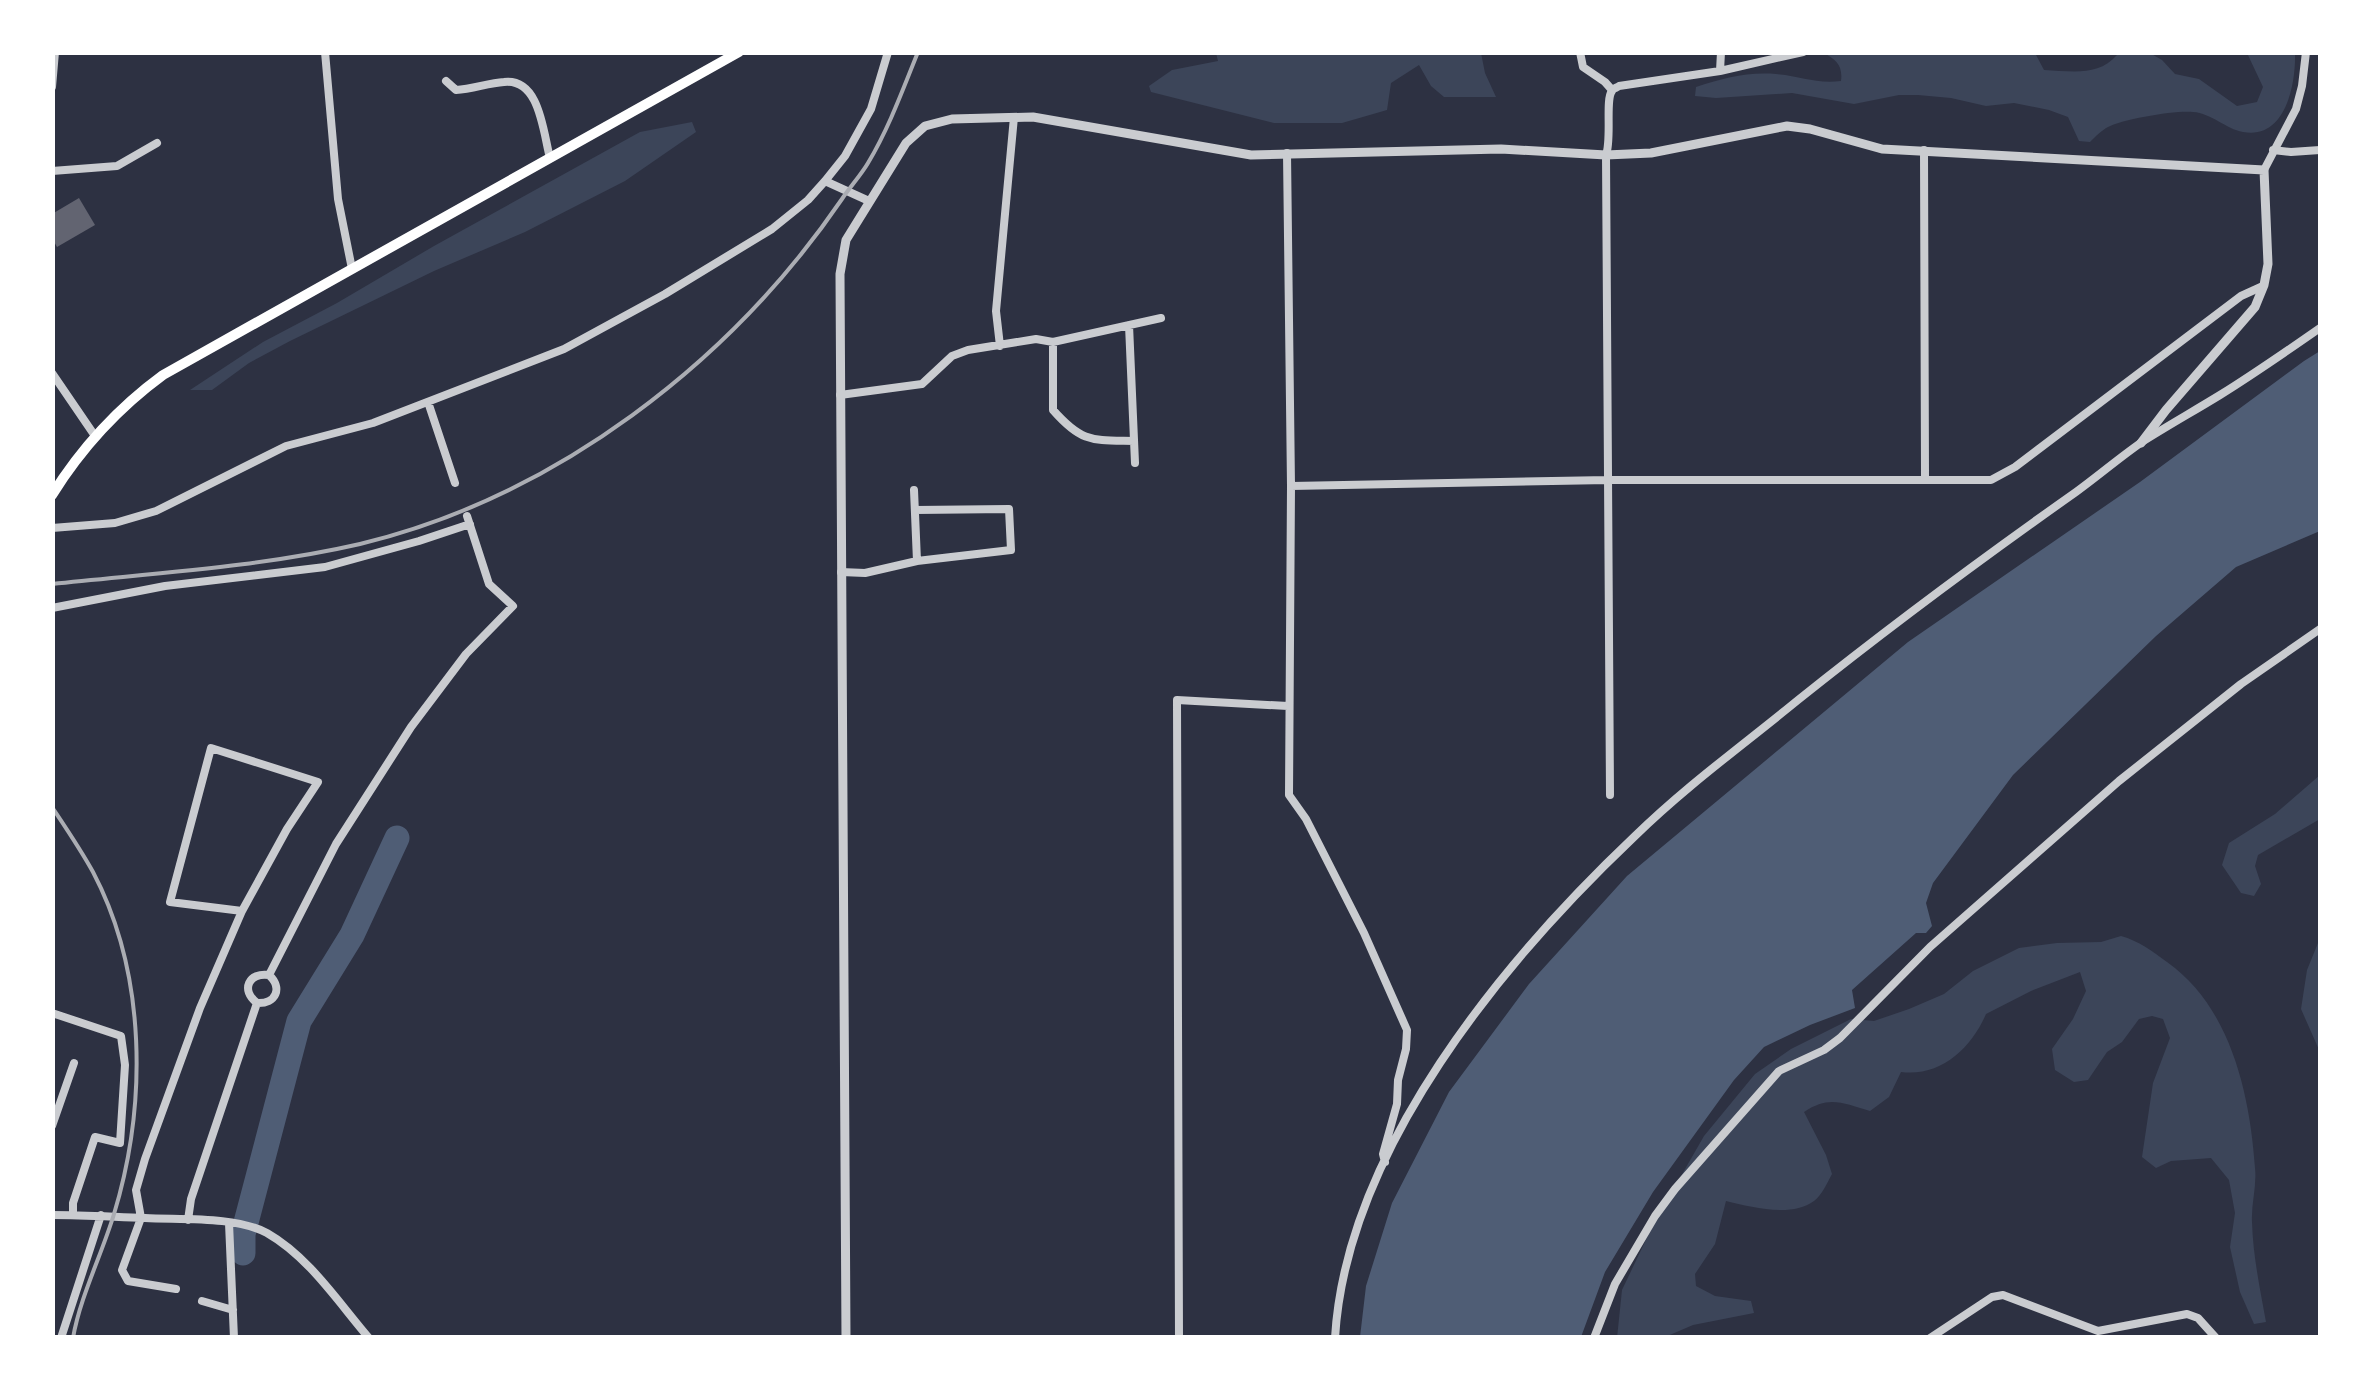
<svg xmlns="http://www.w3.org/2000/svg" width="2373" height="1390" font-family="Poppins,sans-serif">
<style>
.green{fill:#3c4559}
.water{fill:#4f5d75}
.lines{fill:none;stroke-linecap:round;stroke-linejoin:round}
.river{stroke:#4f5d75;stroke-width:25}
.building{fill:#626471}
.minor{stroke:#caccd0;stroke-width:8}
.tertiary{stroke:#caccd0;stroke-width:9}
.secondary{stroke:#fff;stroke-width:10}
.rail{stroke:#abadb3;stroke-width:4}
</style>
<rect width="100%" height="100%" fill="#2d3142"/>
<path class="green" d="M2148 52 2162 60 2175 74 2199 79 2237 106 2257 102 2263 87 2247 53H2295C2296 83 2286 140 2243 132 2226 129 2211 113 2193 112 2176 110 2123 119 2108 127 2102 130 2095 137 2090 142L2079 141 2068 117 2049 110 2014 103 1986 106 1951 98 1918 95H1899L1854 104 1792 93 1716 98 1695 96 1696 87C1725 78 1745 72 1776 74 1801 76 1815 84 1841 81 1843 65 1836 60 1824 53H2035L2044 70C2071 71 2098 77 2117 55Z
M1481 53 1485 73 1496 97H1444L1431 86 1419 65 1391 83 1387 110 1342 123H1274L1151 92 1149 86 1172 70 1218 61 1216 53Z
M692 122 696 132 625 181 525 232 434 271 290 341 249 363 212 390H190L263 342 337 303 434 246 640 132Z
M2320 775V819L2258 855 2255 866 2261 884 2254 896 2241 893 2222 865 2229 843 2275 814Z
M2121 936C2139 941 2152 951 2167 962 2231 1007 2250 1095 2255 1168 2257 1186 2251 1204 2252 1222 2253 1256 2260 1289 2266 1322L2254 1324 2240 1292 2230 1247 2235 1213 2229 1180 2211 1158 2171 1161 2156 1168 2142 1157 2153 1083 2170 1038 2163 1019 2152 1016 2139 1019 2122 1042 2107 1052 2088 1080 2074 1082 2055 1070 2052 1049 2073 1019 2086 991 2080 972 2031 991 1986 1014C1971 1049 1940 1077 1901 1072L1889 1097 1870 1111C1843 1103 1829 1095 1804 1112L1826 1155 1832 1174C1827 1183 1822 1195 1814 1201 1791 1218 1752 1207 1726 1201L1715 1244 1695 1274 1696 1286 1715 1296 1751 1301 1754 1313 1693 1325 1665 1337 1617 1338 1622 1290 1653 1225 1704 1136 1755 1074 1791 1049 1851 1019 1874 1021 1909 1009 1944 994 1973 971 2019 948 2057 943 2101 942Z
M2318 943H2320V1052L2301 1009 2307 970Z"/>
<path class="water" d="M2320 351V531L2236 567 2156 636 2013 775 1933 883 1926 903 1932 926 1926 933H1916L1852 990 1855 1008 1810 1025 1764 1047 1734 1080 1653 1192 1605 1272 1581 1337H1360L1366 1286 1392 1203 1449 1092 1529 984 1627 876 1908 642 2140 482 2304 361Z"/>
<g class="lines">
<path class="river" d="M243 1253V1234L299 1021 352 935 397 838"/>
</g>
<path class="building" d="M79 198 95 225 57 247 52 238V214Z"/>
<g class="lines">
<path class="minor" d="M325 52 338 199 352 269
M1580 52 1583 67 1605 82 1612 90
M1720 71 1721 52
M446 81 456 90C473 89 488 83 504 82 540 78 543 132 550 158
M52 87 55 52
M1924 150 1925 479
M2273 150 2291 152 2320 150
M1287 153 1291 486 1289 795 1306 819 1364 933 1407 1030 1406 1049 1398 1080 1397 1104 1383 1154 1385 1162
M2264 170 2296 109 2302 86 2306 52
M52 171 117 166 157 143
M825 181 869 201
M1129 325 1135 463
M1053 342V410C1082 443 1092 440 1134 441
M1000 346 996 311 1014 117
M52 373 95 436
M840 395 922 384 952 356 968 350 1036 339 1053 342 1161 318
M428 402 455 483
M1291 486 1608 480H1991L2015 467 2241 296 2263 286
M914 490 917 561
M52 528 115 523 156 511 286 446 373 423 564 349 665 294 772 229 808 200 825 181 845 156 871 109 888 52
M841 572 865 573 917 561 1011 550 1009 509 915 510
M52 608 165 586 325 567 419 541 470 524
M211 748 318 782 287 829 242 911 170 902Z
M1610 795 1606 155C1612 139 1605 99 1612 91 1613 88 1617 88 1619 86L1720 71 1803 52
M269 975 336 844 411 727 466 654 513 606 489 584 467 516
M257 1003C240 990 249 972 269 975
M257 1003C276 1004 283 988 269 975
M52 1013 121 1036 125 1065 120 1143 95 1137 73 1203V1215
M52 1126 74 1063
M52 1215C84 1215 114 1217 145 1218 181 1220 235 1216 267 1233 309 1257 338 1302 369 1338
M188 1220 191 1199 257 1003
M229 1223 234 1338
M176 1289 128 1281 122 1270 141 1218 136 1190 145 1159 200 1008 242 911
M202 1301 233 1310
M61 1338 101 1215
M1179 1338 1177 700 1288 706
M1335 1338C1346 1150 1504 960 1635 836 1685 787 1743 745 1798 700 1888 628 1981 559 2076 492 2098 476 2119 458 2142 442 2167 426 2194 411 2220 395 2254 374 2287 351 2320 328
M1594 1338 1615 1284 1655 1216 1675 1189 1779 1071 1824 1050 1840 1038 1930 947 2119 781 2241 684 2320 629
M1930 1338 1992 1297 2003 1295 2098 1331 2187 1314 2198 1318 2216 1338"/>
<path class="tertiary" d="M846 1338 840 274 846 240 906 143 925 126 952 119 1033 117 1251 155 1501 149 1606 155 1651 153 1787 126 1810 129 1882 149 2264 170 2268 264 2264 285 2255 307 2166 410 2141 443"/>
<path class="secondary" d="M52 495C82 447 118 408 163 375L739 52"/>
<path class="rail" d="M52 584C155 573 260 567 360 544 555 497 730 363 842 199 850 187 861 175 868 163 889 128 903 89 918 52
M52 807C66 828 81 850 93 872 147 975 147 1105 114 1214 102 1254 80 1297 73 1338"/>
</g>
<rect width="2373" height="1390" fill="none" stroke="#ffffff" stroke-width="110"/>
</svg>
